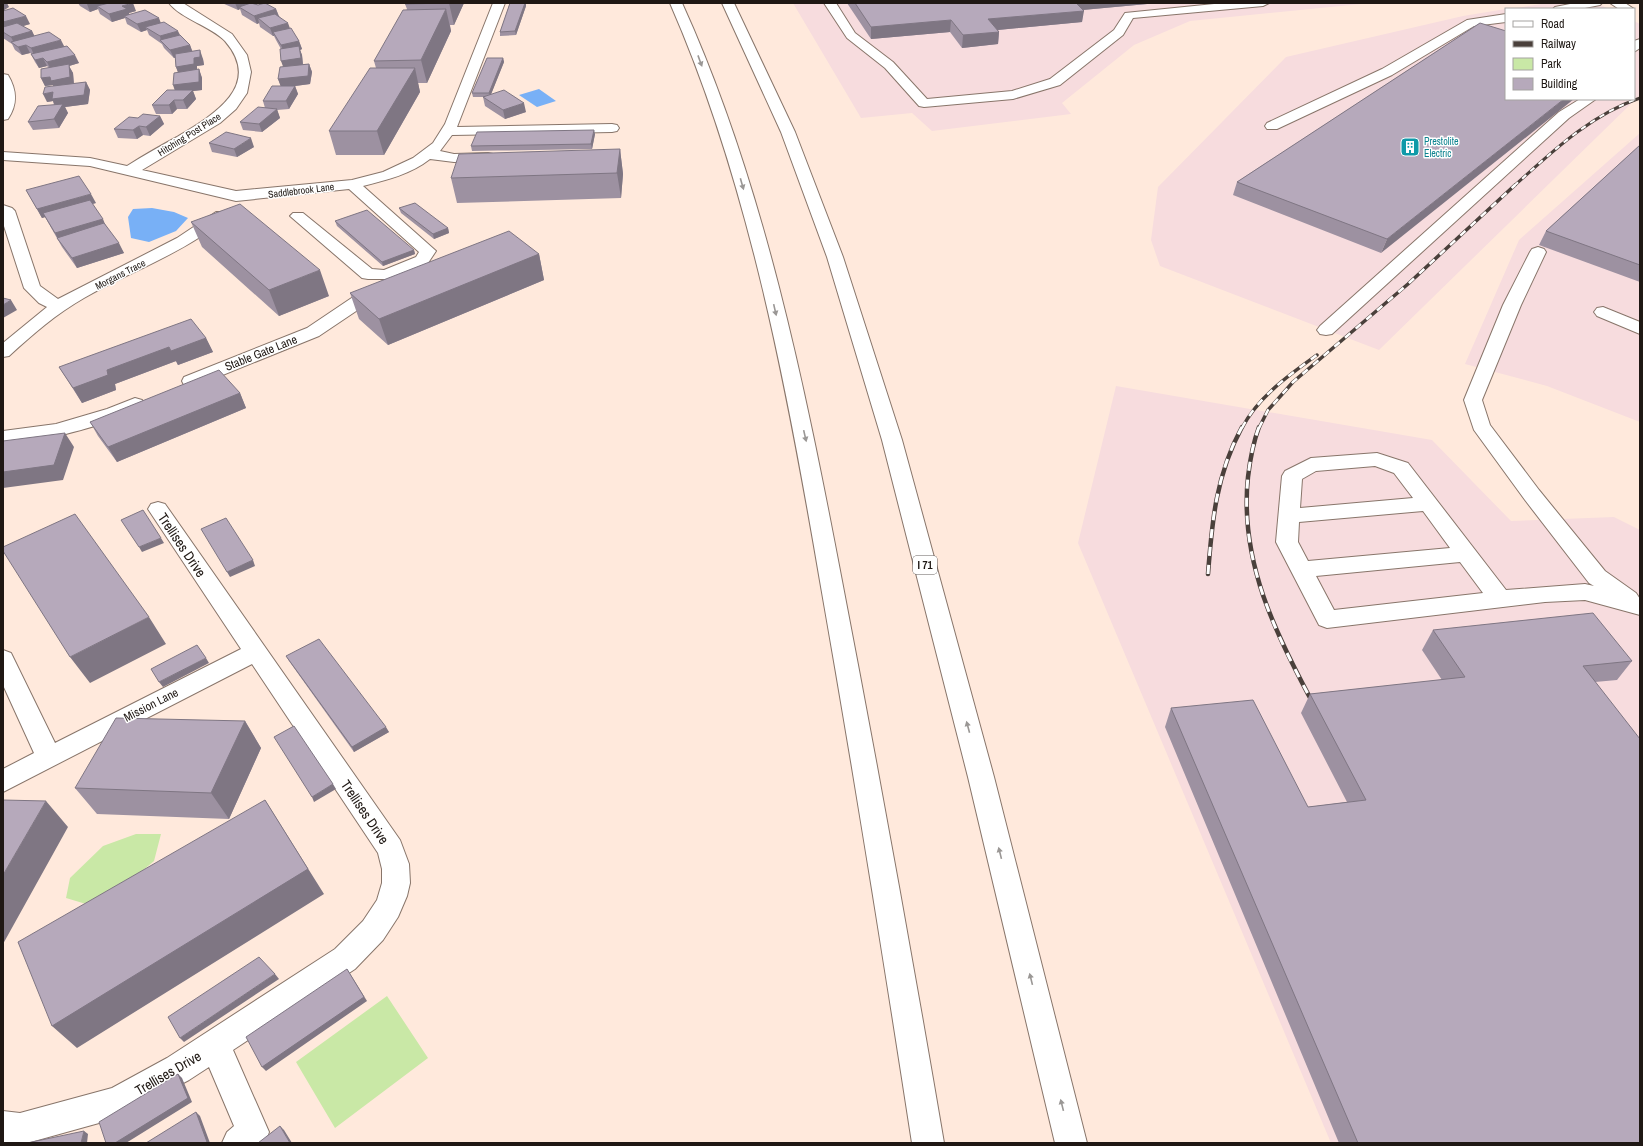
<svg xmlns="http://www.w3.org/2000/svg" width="1643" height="1146" font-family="'Archivo Narrow',sans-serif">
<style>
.industrial{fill:#f7dcde}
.green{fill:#c9e8a6}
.water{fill:#78b0f6}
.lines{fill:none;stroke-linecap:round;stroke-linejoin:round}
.minor-casing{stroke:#88756a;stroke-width:2}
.highway-casing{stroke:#88756a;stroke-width:2}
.minor{fill:#fff;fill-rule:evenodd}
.highway{fill:#fff;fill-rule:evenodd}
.rail-far2-casing{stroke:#4a403b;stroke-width:3}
.rail-far1-casing{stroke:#4a403b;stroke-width:3.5}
.rail-casing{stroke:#4a403b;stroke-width:4.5}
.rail-far2{stroke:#fff;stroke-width:2;stroke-dasharray:5.5;stroke-linecap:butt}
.rail-far1{stroke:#fff;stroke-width:2.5;stroke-dasharray:7;stroke-linecap:butt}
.rail{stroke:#fff;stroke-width:3;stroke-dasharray:9;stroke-linecap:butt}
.wall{fill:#9d91a1}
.shaded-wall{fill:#7f7683}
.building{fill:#b6a9bb;stroke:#7f7683}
.oneway{fill:#9a9795}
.labels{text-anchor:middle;stroke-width:3;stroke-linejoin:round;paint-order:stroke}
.far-street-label{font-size:10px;fill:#1f1814;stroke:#fff}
.far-culture-label{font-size:10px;fill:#0d838f;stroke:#fff;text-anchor:start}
.shield{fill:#fff;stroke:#625d5a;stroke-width:1}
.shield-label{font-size:11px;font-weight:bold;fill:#1f1814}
.street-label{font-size:12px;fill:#1f1814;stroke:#fff}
.near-street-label{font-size:14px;fill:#1f1814;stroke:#fff}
</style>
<rect width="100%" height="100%" fill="#ffe9dc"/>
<path class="industrial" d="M793 3H1371L1190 21 1134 45 1062 103 1071 114 932 131 912 113 861 118Z
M1548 3H1596L1609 9H1509Z
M1506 9V99H1634V21L1640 24V95L1379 350 1160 266 1151 240 1158 187 1286 57 1463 16Z
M1640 133V422L1547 386 1465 364 1519 240Z
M1116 386 1432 440 1511 521 1614 517 1640 530V1143H1331L1078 543Z"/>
<path class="green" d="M136 834H161L154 861 122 888 86 904 66 898 70 878 103 846Z
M387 996 428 1058 335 1128 296 1062Z"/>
<path class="water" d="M539 89 556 101 537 107 519 95Z
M152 208 174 212 188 218 176 231 149 242 131 238 128 217 133 209Z"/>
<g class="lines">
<defs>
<path id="minor" d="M169 3H183L232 34 247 55 251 72 247 93 236 109 220 123 142 170 236 191 352 180 383 172 413 158 433 143 445 124 493 3H505L457 127 612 124 617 125 619 128 617 131 612 132 452 135 440 151 454 154 488 153 493 154 495 157 493 160 488 161 454 162 430 159C411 174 387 180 363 186L436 251 428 263 392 279H368L362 278 290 216 293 213H303L372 269 384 270 416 257 419 252 349 189 236 201 90 166 3 160V152L90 158 127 166C143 156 160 146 177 137 212 116 264 86 225 41 212 27 180 18 169 3Z
M824 3H836L855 33 893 62 927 99 1012 91 1050 79 1114 30 1125 13 1224 3H1269L1263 6 1133 18 1123 35 1060 85 1013 99 924 107 919 106 885 68 847 38Z
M1575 3H1602L1600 5 1580 9H1553L1555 7Z
M1610 3H1625L1634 9H1619Z
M1506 14V22L1474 26 1392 75 1277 129H1267L1265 126 1267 123 1382 69 1467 20Z
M1640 39V48L1634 52V41Z
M3 74 8 75C17 90 18 104 8 119L3 120Z
M1580 99H1596L1569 118 1332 334 1326 335 1320 334 1317 330 1320 326 1559 112Z
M3 205 12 208 15 211 40 286 58 299 177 238 216 212H226L229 215C222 224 210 231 200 237 163 261 122 276 84 298 56 314 33 334 9 356L3 357V343L47 307 39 303 24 288 3 223Z
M1538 247 1544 249 1546 252 1521 305 1482 400 1490 425 1539 490 1605 571 1636 593 1640 599V615L1585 600 1545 602 1327 628 1319 625 1276 542 1282 476 1285 471 1311 458 1377 453 1408 463 1506 590 1585 584 1594 586 1589 583 1525 500 1474 430 1464 400 1503 305 1530 252 1532 249ZM1375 466 1394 473 1413 498 1300 508 1302 479 1316 471ZM1423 511 1450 548 1308 561 1298 542 1299 522ZM1460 562 1483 593 1334 610 1316 576Z
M380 284 386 285 388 289 386 293 377 297 319 336 198 385 191 387 184 385 182 381 184 377 307 328 365 289Z
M1603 307 1640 322V334L1597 316 1594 312 1597 308Z
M135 398 142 400 144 404C137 416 74 432 58 436 40 440 21 441 3 443V431L56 424 107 409Z
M158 502 165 504 400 840 409 864 410 883 407 896 398 917 383 940 355 969 233 1050 269 1132 265 1143H222L227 1132 234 1126 209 1067 189 1080 117 1118 27 1143H3V1111L20 1113 112 1088 167 1058 335 949 363 921 377 900 382 883V869L378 853 252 664 3 792V769L34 753 3 685V650L11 653 55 743 241 649 148 509 151 504Z"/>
<path id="highway" d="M670 3H682C764 183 805 387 842 581 878 768 912 955 944 1143H912C883 955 853 768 820 581 787 388 749 183 670 3Z
M722 3H734L795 132 843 257 902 440 994 777 1087 1143H1055L968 777 882 440 827 257 781 132Z"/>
</defs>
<use href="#minor" class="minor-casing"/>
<use href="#highway" class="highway-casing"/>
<use href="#minor" class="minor"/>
<use href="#highway" class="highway"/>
<defs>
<path id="rail-far2" d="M1514 186C1552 152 1590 115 1640 98"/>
<path id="rail-far1" d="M1242 428C1258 397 1289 375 1317 355
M1259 428 1268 410 1293 382 1408 284 1515 185"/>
<path id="rail" d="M1259 427C1253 443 1250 460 1248 477 1239 561 1276 635 1315 707
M1208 574C1212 521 1216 475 1242 427"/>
</defs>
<use href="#rail-far2" class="rail-far2-casing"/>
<use href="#rail-far1" class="rail-far1-casing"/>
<use href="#rail" class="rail-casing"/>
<use href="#rail-far2" class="rail-far2"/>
<use href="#rail-far1" class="rail-far1"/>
<use href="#rail" class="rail"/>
</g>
<path class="wall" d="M78 3H108L136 11 129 13V15L161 23 180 36 190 45 192 51 203 59 204 65 197 66V70L199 69 202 78V90L193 91 196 99 187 109H177L172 114H156L152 105 175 90 178 72 176 67 175 57 174 58 164 48 162 44 149 35 147 30 141 32 127 24 125 18 112 22 100 14 98 9 90 12 80 6Z
M222 3H254V4L258 5 276 9 279 16 290 29 299 41 302 49 300 50 302 55 303 64H309L312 72 310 84 295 86 298 94 289 109 277 110 280 118 262 132 243 130 240 122 265 108 263 101 281 86 278 79 283 66 281 49 276 40 274 36H273L260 27 259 23 257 24 242 15 240 9 238 10Z
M406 3H464L454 25H450L451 31 427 83H418L420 92 384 155H336L329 131 376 68 374 61 407 9 405 4Z
M510 3H526V6L516 35 500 36V32Z
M847 3H1158L1083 10 1082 22 998 30 999 32 998 44 962 48 950 32 871 39Z
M3 11 30 24 23 26 32 31 34 36 64 46 79 63 69 66 73 73 74 84 86 82 90 90 88 104 65 107 68 113 59 128 33 130 28 122 54 105 53 101 47 102 53 86V85L45 86 41 78 49 68 47 66 39 68 35 62 31 54H32L30 53 22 55 15 50 12 44 3 38Z
M1480 23 1381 253 1233 195 1237 182Z
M503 58 504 62 491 94 526 112 505 119 485 106 483 97H473L472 93Z
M160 116 164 124 150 136 143 135 137 139 118 138 114 129 138 118Z
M595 134 592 149 472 151 471 146Z
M209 143 254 147 237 157 212 152Z
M1640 145V282L1539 245 1546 231Z
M620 149 623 174 621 198 457 203 451 178Z
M26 190 96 203 92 204 106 226 124 253 77 268 62 247 45 217 42 218Z
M399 208 448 228 449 233 434 239 401 213Z
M335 221 414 250 415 254 383 266 337 226Z
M191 222 329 296 279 316 202 247Z
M539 254 544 280 388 345 359 319 350 293Z
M206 338 213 352 178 365 176 361 115 384 116 390 82 403 68 381 59 367Z
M240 393 246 408 117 462 98 436 90 422Z
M1433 630 1632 661 1617 680 1595 682 1640 1143H1339L1165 727 1171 708 1308 807 1347 802 1301 713 1310 694 1442 680 1422 650Z
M286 656 389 732 354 752 289 661Z
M245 721 261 748 229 819 97 814 75 788Z"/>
<path class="shaded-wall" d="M3 3H7L9 7 3 11Z
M89 3H108L97 6 98 9 90 12 87 4Z
M133 3 136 11 129 13 130 17 124 16 125 18 112 22 109 14 122 6Z
M235 3H254L255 5 239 7 240 9 238 10Z
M449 3H464L454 25Z
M525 3H526V6L516 35 515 31Z
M1072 3H1158L1071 11Z
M276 9 279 17 258 18 259 23 257 24 254 16Z
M446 9 451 31 427 83 421 60Z
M1084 11 1082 22 987 31 988 19Z
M26 16 30 24 6 31 3 25V22Z
M159 18 162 26 145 27 147 30 141 32 137 24Z
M951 20 950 32 871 39V27Z
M288 23 291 31 273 32 274 36H273L270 28Z
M32 31 36 39 15 45 11 37Z
M178 31 182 39 161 41 160 36Z
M999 32 998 44 962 48 963 35Z
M61 40 65 48 35 57 31 48Z
M299 41 302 49 300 50 302 55 303 66 284 69 281 61 284 53 281 45Z
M26 45 30 53 22 55 18 47Z
M190 45 193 53 174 58 170 50Z
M200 50 203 59 204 65 197 66V72L179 75 176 67Z
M75 55 79 63 69 66 73 73 74 86 55 89 53 85 45 86 41 78 51 70 47 62Z
M43 58 47 66 39 68 35 60Z
M503 58 504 62 490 97 489 93Z
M309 64 312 72 310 84 295 86 298 94 289 109 278 79Z
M415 68 420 92 384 155 377 131Z
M199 69 202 78V90L193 91 196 99 187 109 183 100 176 94 173 85Z
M86 82 90 90 88 104 65 107 68 113 59 128 54 119 56 108 53 101 47 102 43 94 53 92Z
M1564 99H1574L1381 253 1387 239Z
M174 100 177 109 172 114 169 105Z
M524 103 526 112 505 119 503 110Z
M277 109 280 118 262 132 259 124Z
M160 116 164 124 150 136 146 127Z
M139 126 143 135 137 139 133 130Z
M594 130 595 134 592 149 591 144Z
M251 138 254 147 237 157 234 149Z
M620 149 623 174 621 198 617 173Z
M91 194 96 203 42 218 37 209Z
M103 219 107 229 58 239 55 233Z
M448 228 449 233 434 239 433 234Z
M119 243 124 253 77 268 72 258Z
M414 250 415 254 383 266 382 262Z
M539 254 544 280 388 345 379 319Z
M320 270 329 296 279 316 269 290Z
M11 300 17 310 3 318V305Z
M206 338 213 352 178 365 171 351Z
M169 347 176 361 115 384 116 390 82 403 73 388 107 370Z
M240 393 246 408 117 462 108 447Z
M65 433 74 447 63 480 3 488V472Z
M161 538 164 543 142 552 139 547Z
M253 560 255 566 230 577 227 572Z
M149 617 166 644 90 683 70 657Z
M206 658 209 663 163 687 159 682Z
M245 721 261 748 229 819 211 793Z
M386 727 389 732 354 752 352 747Z
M333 784 336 789 314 802 312 797Z
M265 800 324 894 77 1048 52 1026Z
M46 801 68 827 3 944V875Z
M347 969 367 1001 266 1071 262 1067Z
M275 974 279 979 184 1042 180 1038Z
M178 1074 182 1078 192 1102 126 1143H115Z
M196 1112 200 1116 210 1143H205Z
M280 1126 284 1130 292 1143H290Z
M84 1131 88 1134 87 1143H81Z"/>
<path class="building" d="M109 3H133L122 6 127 9 109 14 97 6Z
M251 3 258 5 265 3 276 9 254 16 239 7Z
M406 3H449L405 4Z
M510 3H525L515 31 500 32Z
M855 3H1076L1084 11 988 19 999 32 963 35 951 20 871 27Z
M13 8 26 16 3 22V11Z
M446 9 421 60 374 61 403 10Z
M145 10 159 18 137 24 124 16Z
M275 14 288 23 270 28 258 18Z
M164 22 178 31 160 36 145 27Z
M17 23 32 31 11 37 3 32V27Z
M1480 23 1506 31V99H1564L1387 239 1237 182Z
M291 28 299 41 281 45 273 32Z
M49 32 61 40 31 48 26 45 18 47 11 42Z
M180 35 190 45 170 50 160 40Z
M67 46 75 55 47 62 43 58 35 60 31 54Z
M299 46 301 58 281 61 280 49Z
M200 50V57L194 58V64L176 67 175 54Z
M487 58H503L489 93H472Z
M69 64 70 77 51 81 50 77 41 78V69Z
M309 64 308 76 278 79 280 67Z
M370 68H415L377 131H329Z
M199 69V82L173 85 174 73Z
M86 82 84 95 52 99 53 92 43 94 45 87Z
M272 86H295L286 101H263Z
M167 90H193L183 100H174L169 105H152Z
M504 90 524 103 503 110 483 97Z
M63 104 54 119 28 122 38 106Z
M258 107 277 109 259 124 240 122Z
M143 114 160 116 146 127 139 126 133 130 114 129 129 117 138 118Z
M594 130 591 144 471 146 477 132Z
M226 132 251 138 234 149 209 143Z
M1640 145V265L1546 231Z
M620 149 617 173 451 178 459 154Z
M79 176 91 194 37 209 26 190Z
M90 200 103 219 55 233 43 213Z
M415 203 448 228 433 234 399 208Z
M240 204 320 270 269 290 191 222Z
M367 210 414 250 382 262 335 221Z
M104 223 119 243 72 258 57 238Z
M509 231 539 254 379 319 350 293Z
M3 298 11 300 3 305Z
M191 319 206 338 171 351 169 347 107 370 108 375 73 388 59 367Z
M219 370 240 393 108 447 90 422Z
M65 433 54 465 3 472V441Z
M143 510 161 538 139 547 121 520Z
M75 514 149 617 70 657 3 551V547Z
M226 518 253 560 227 572 201 529Z
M1593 613 1632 661 1583 666 1640 739V1143H1358L1171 708 1253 700 1308 807 1366 800 1310 694 1465 677 1433 630Z
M319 639 386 727 352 747 286 656Z
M197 645 206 658 159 682 151 669Z
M116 718 245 721 211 793 75 788Z
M294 726 333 784 312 797 274 737Z
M3 800 46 801 3 875Z
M265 800 308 869 52 1026 18 942Z
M259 957 275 974 180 1038 168 1017Z
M347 969 364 997 262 1067 246 1037Z
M178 1074 188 1098 115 1143H106L99 1122Z
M196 1112 207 1142 205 1143H146Z
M280 1126 290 1143H258Z
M84 1131 81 1143H27Z"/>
<defs><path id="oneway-solid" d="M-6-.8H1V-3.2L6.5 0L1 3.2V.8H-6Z"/></defs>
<g class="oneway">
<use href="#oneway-solid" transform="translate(700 61) rotate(70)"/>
<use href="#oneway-solid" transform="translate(742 184) rotate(74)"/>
<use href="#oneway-solid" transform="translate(775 310) rotate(77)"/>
<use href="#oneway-solid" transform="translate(805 436) rotate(77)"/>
<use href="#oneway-solid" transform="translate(968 727) rotate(-105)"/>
<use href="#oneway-solid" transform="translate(1000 853) rotate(-104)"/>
<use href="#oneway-solid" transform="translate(1031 979) rotate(-104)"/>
<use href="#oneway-solid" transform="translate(1062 1105) rotate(-104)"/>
</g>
<defs>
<symbol id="building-square" viewBox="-11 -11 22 22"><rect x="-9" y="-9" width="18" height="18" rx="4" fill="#0f9aa8" stroke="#fff"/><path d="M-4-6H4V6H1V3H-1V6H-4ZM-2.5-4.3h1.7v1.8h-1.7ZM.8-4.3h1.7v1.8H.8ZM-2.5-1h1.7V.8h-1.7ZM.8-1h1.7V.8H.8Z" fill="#fff"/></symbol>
</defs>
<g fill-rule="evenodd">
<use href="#building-square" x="1399" y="136" width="22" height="22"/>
</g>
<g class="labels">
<g class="far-street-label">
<text transform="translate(189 134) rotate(-32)" y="4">Hitching Post Place</text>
<text transform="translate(301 190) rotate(-7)" y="4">Saddlebrook Lane</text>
<text transform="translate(120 274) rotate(-27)" y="4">Morgans Trace</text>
</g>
<g class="far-culture-label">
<text x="1424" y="145">Prestolite<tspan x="1424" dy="12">Electric</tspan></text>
</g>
<rect class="shield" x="913" y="556" width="24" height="18" rx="3"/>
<g class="shield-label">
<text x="925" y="569">I 71</text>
</g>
<g class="street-label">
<text transform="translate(261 353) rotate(-22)" y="4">Stable Gate Lane</text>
<text transform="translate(151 705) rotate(-27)" y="4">Mission Lane</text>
</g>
<g class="near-street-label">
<text transform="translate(182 545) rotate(56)" y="5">Trellises Drive</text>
<text transform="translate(365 812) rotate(56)" y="5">Trellises Drive</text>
<text transform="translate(168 1073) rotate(-30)" y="5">Trellises Drive</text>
</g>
</g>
<rect width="1643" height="1146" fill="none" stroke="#1f1814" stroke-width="8"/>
<rect x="1505" y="8" width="130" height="92" fill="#ffffff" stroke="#a5a3a1"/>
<rect x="1513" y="21" width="20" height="6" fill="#ffffff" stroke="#a5a3a1"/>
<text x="1541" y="28" font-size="12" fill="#1f1814">Road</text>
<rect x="1513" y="41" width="20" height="6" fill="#4a403b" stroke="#a5a3a1"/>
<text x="1541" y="48" font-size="12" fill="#1f1814">Railway</text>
<rect x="1513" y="58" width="20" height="12" fill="#c9e8a6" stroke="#a5a3a1"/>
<text x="1541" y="68" font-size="12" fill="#1f1814">Park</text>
<rect x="1513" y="78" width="20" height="12" fill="#b6a9bb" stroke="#a5a3a1"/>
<text x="1541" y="88" font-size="12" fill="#1f1814">Building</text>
</svg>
